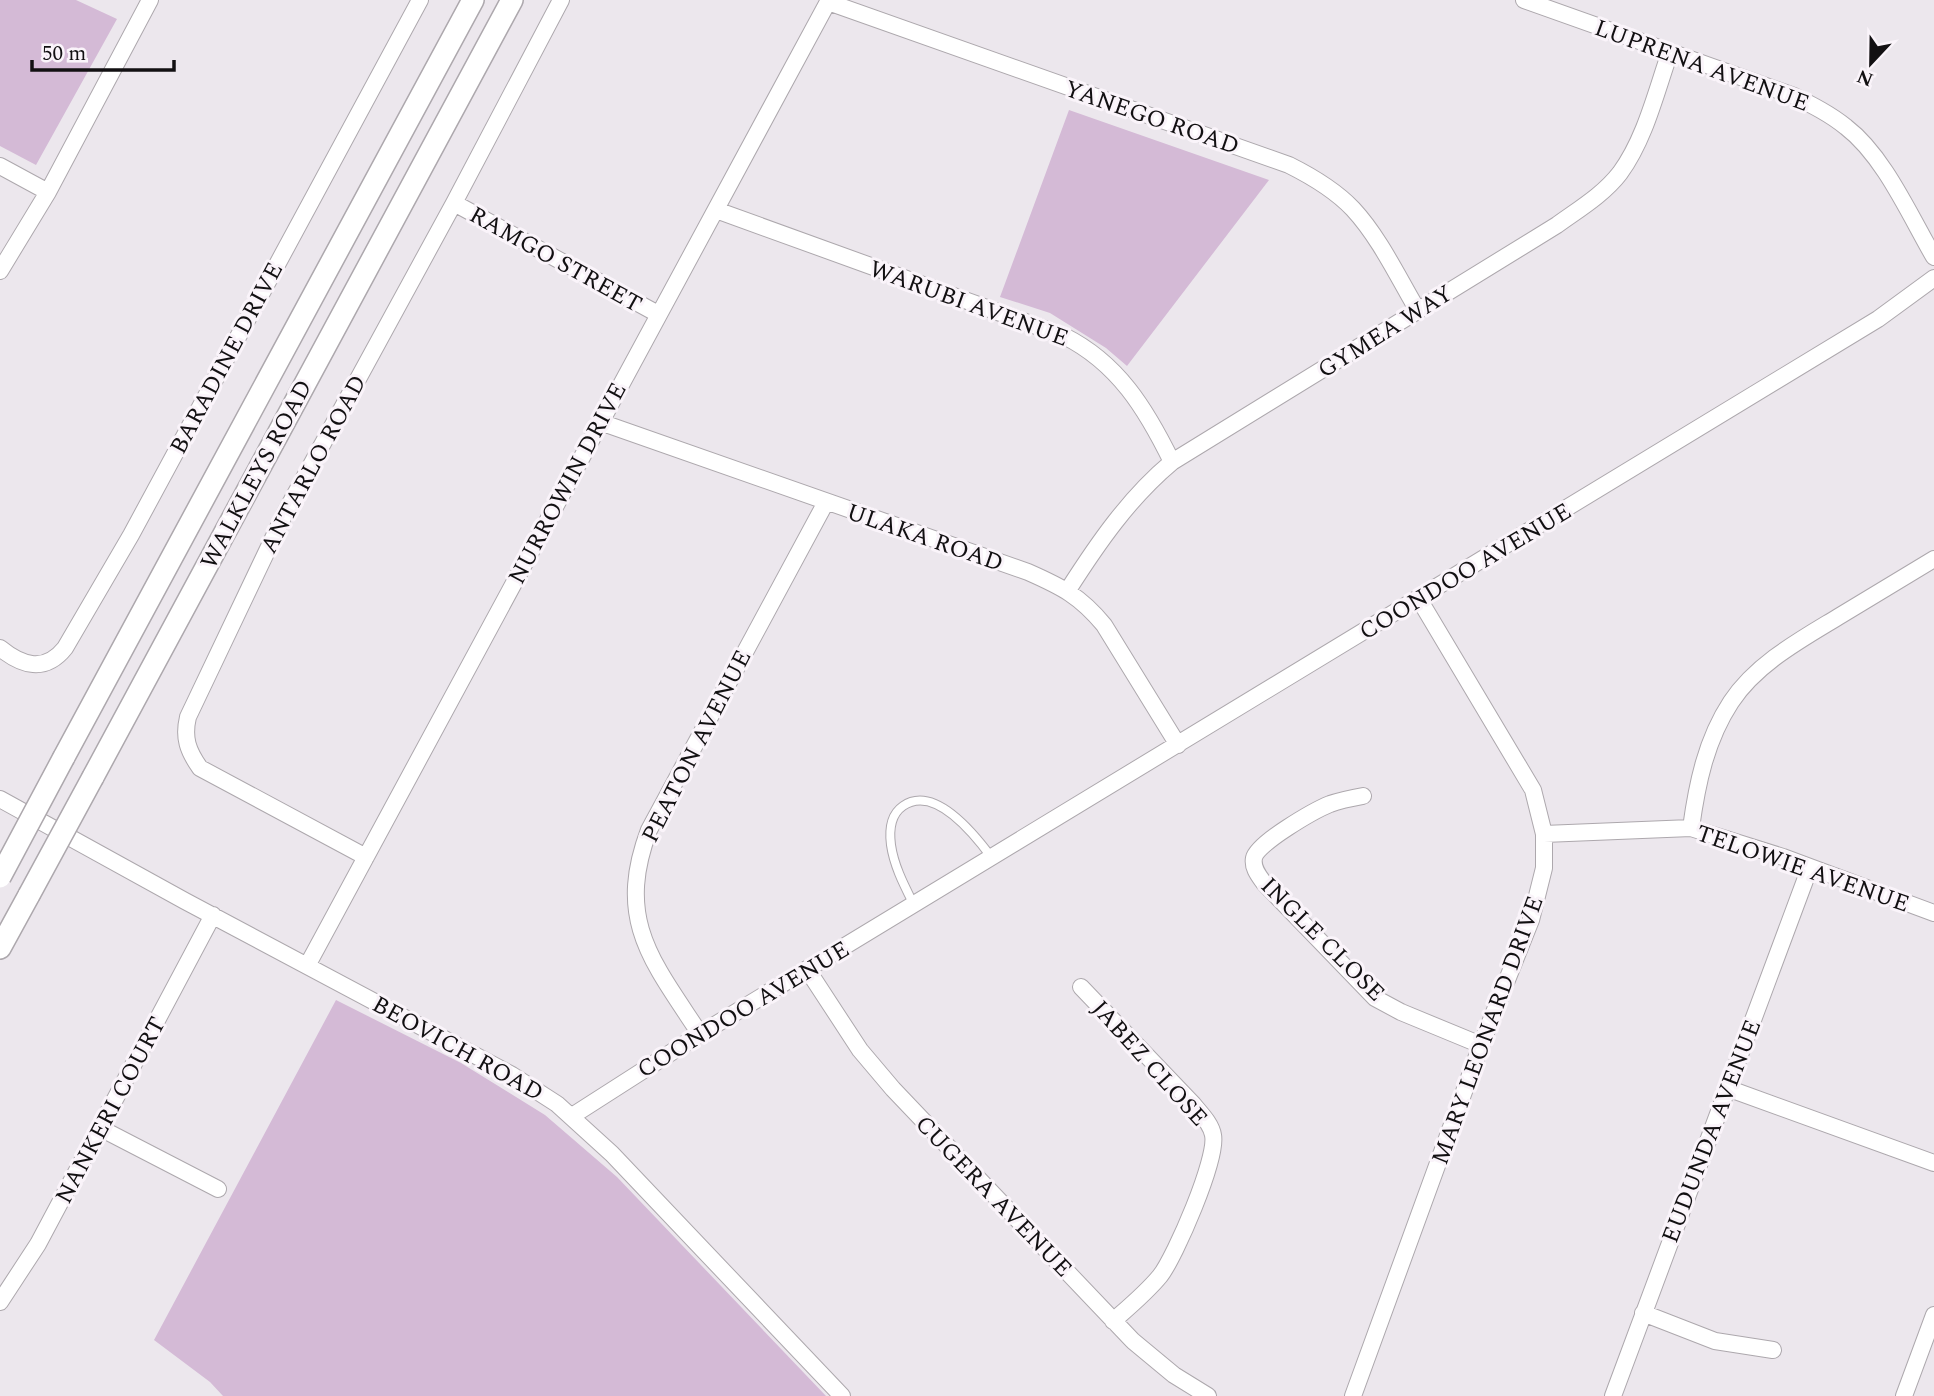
<svg xmlns="http://www.w3.org/2000/svg" width="1934" height="1396" font-family="Spectral,serif">
<style>
.green{fill:#d4bad6}
.lines{fill:none;stroke-linecap:round;stroke-linejoin:round}
.service-casing{stroke:#ada8ad;stroke-width:10}
.minor-casing{stroke:#ada8ad;stroke-width:18}
.secondary-casing{stroke:#ada8ad;stroke-width:24}
.service{stroke:#fff;stroke-width:8}
.minor{stroke:#fff;stroke-width:16}
.secondary{stroke:#fff;stroke-width:21}
.secondary-bridge-casing{stroke:#ada8ad;stroke-width:24;stroke-linecap:butt}
.secondary-bridge{stroke:#fff;stroke-width:21}
.labels{text-anchor:middle;stroke-width:6;stroke-linejoin:round;paint-order:stroke}
.street-label{font-size:24px;fill:#121012;stroke:#faf4fa}
</style>
<rect width="100%" height="100%" fill="#ece7ed"/>
<path class="green" d="M0 0H76L117 19 36 165 0 146Z
M1069 110 1269 180 1127 366 1106 348 1050 313 1000 297Z
M336 1000 461 1063 545 1115 617 1177 826 1396H223L210 1382 154 1340Z"/>
<g class="lines">
<defs>
<path id="service" d="M914 905C904 885 894 866 891 845 889 830 890 815 903 806 935 784 975 835 992 858"/>
<path id="minor" d="M1524 0 1794 96C1812 105 1830 114 1846 127 1884 156 1910 216 1934 257
M828 2 1289 165C1311 176 1336 191 1353 209 1379 237 1398 277 1418 311
M0 166 48 192
M454 203 658 314
M716 210 1064 336C1118 363 1146 409 1172 462
M0 271 48 192 150 0
M600 422 1028 572C1062 587 1080 596 1104 625L1178 745
M1068 590C1098 543 1129 498 1172 462L1557 225C1579 209 1603 195 1620 173 1645 139 1656 92 1670 52
M0 648C22 666 45 673 65 648L131 535 420 0
M1363 796C1352 798 1341 800 1330 804 1315 810 1257 843 1254 858 1252 868 1259 876 1264 883L1375 998 1401 1012 1481 1045
M0 799 185 901 512 1075 557 1104 612 1154 842 1396
M1691 828C1697 784 1706 740 1731 702 1756 664 1800 640 1838 617 1870 598 1902 578 1934 559
M1544 834 1691 828 1783 857 1934 913
M366 857 200 768C188 751 183 738 188 717L286 511 454 203 561 0
M307 966 829 0
M807 969 860 1050 893 1089 1133 1341 1174 1375 1208 1396
M1081 987 1193 1104C1200 1113 1211 1123 1213 1135 1218 1158 1175 1257 1160 1276 1146 1293 1129 1307 1113 1321
M700 1034C652 961 615 920 649 830L826 502
M1727 1088 1934 1163
M572 1116 700 1034 1878 319 1934 278
M100 1128 218 1189
M0 1302 38 1244 213 915
M1643 1313 1715 1341 1773 1350
M1353 1396 1481 1045 1531 920 1544 868V834L1533 790 1419 599
M1613 1396 1810 867
M1904 1396 1934 1315"/>
<path id="secondary" d="M64 757 473 0
M93 777 512 0
M0 948 29 895"/>
</defs>
<use href="#service" class="service-casing"/>
<use href="#minor" class="minor-casing"/>
<use href="#secondary" class="secondary-casing"/>
<use href="#service" class="service"/>
<use href="#minor" class="minor"/>
<use href="#secondary" class="secondary"/>
<defs>
<path id="secondary-bridge" d="M0 877 64 757
M29 895 93 777"/>
</defs>
<use href="#secondary-bridge" class="secondary-bridge-casing"/>
<use href="#secondary-bridge" class="secondary-bridge"/>
</g>
<g class="labels">
<g class="street-label">
<text transform="translate(1702 65) rotate(20)" y="8">LUPRENA AVENUE</text>
<text transform="translate(1152 117) rotate(19)" y="8">YANEGO ROAD</text>
<text transform="translate(556 259) rotate(29)" y="8">RAMGO STREET</text>
<text transform="translate(969 303) rotate(20)" y="8">WARUBI AVENUE</text>
<text transform="translate(1385 331) rotate(-32)" y="8">GYMEA WAY</text>
<text transform="translate(226 358) rotate(-62)" y="8">BARADINE DRIVE</text>
<text transform="translate(313 464) rotate(-62)" y="8">ANTARLO ROAD</text>
<text transform="translate(256 474) rotate(-62)" y="8">WALKLEYS ROAD</text>
<text transform="translate(567 483) rotate(-62)" y="8">NURROWIN DRIVE</text>
<text transform="translate(925 537) rotate(19)" y="8">ULAKA ROAD</text>
<text transform="translate(1465 571) rotate(-31)" y="8">COONDOO AVENUE</text>
<text transform="translate(696 746) rotate(-63)" y="8">PEATON AVENUE</text>
<text transform="translate(1803 868) rotate(19)" y="8">TELOWIE AVENUE</text>
<text transform="translate(1323 939) rotate(45)" y="8">INGLE CLOSE</text>
<text transform="translate(743 1009) rotate(-31)" y="8">COONDOO AVENUE</text>
<text transform="translate(1487 1030) rotate(-70)" y="8">MARY LEONARD DRIVE</text>
<text transform="translate(458 1048) rotate(29)" y="8">BEOVICH ROAD</text>
<text transform="translate(1150 1063) rotate(48)" y="8">JABEZ CLOSE</text>
<text transform="translate(110 1110) rotate(-62)" y="8">NANKERI COURT</text>
<text transform="translate(1711 1131) rotate(-69)" y="8">EUDUNDA AVENUE</text>
<text transform="translate(994 1196) rotate(46)" y="8">CUGERA AVENUE</text>
</g>
</g>
<g transform="translate(1871 63) rotate(202)" stroke="#faf4fa" stroke-width="5" paint-order="stroke">
<path d="M0-5L12 26L0 18L-12 26Z" fill="#121012"/>
<text y="-10" font-size="19" font-weight="bold" text-anchor="middle" fill="#121012">N</text>
</g>
<path d="M32 60v10h142v-10" fill="none" stroke="#121012" stroke-width="3.5"/>
<text x="42" y="60" font-size="21" fill="#121012" stroke="#faf4fa" stroke-width="5" paint-order="stroke">50 m</text>
</svg>
